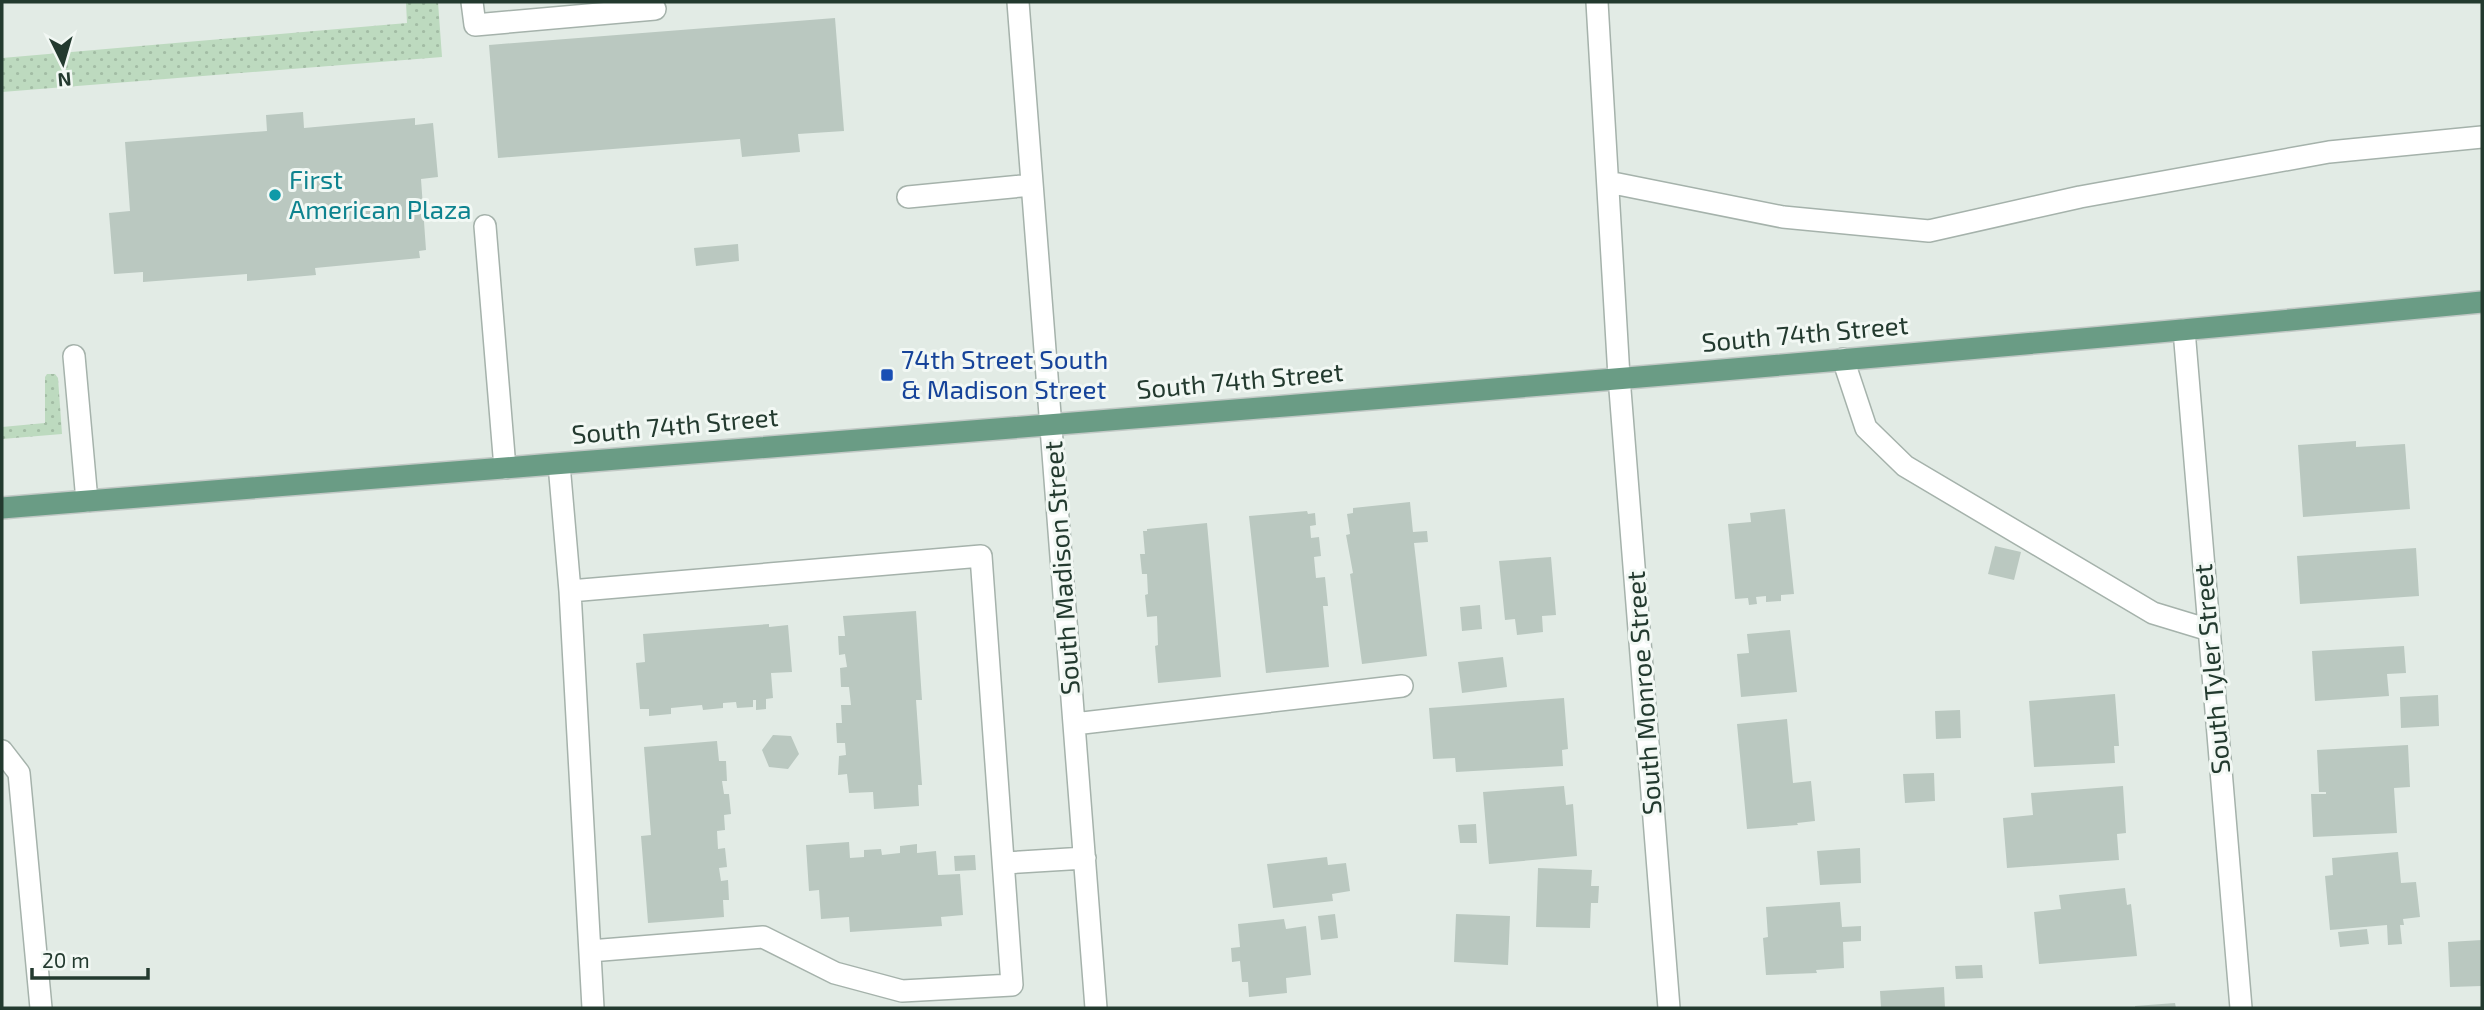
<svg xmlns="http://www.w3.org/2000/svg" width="2484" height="1010" font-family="'Exo 2',sans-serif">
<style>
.grass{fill:url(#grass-dots)}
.building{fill:#bac8c0}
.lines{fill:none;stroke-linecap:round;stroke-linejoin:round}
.minor-casing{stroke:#a5b2ab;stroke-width:24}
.major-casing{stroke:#c1c8c5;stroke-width:24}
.minor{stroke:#fff;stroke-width:21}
.major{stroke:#6a9c85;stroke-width:21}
.culture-dot{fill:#0f9aa8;stroke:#f2f8f4;stroke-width:2.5}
.transit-dot{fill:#1a4fb4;stroke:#f2f8f4;stroke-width:2.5}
.labels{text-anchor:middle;stroke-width:6;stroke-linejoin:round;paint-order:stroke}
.culture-label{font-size:26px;fill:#0d838f;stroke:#f2f8f4;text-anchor:start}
.street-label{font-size:26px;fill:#233a2f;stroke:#f2f8f4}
.transit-label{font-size:26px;fill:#164399;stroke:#f2f8f4;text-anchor:start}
</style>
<defs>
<pattern id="grass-dots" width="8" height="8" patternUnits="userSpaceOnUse" patternTransform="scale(1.75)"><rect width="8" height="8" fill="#bddabf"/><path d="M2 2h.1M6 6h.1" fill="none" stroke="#a2bca4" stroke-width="1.8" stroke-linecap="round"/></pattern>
</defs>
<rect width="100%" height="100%" fill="#e2ebe5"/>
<path class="grass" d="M406 2H438L442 57 2 92V58L407 23Z
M47 374H55L58 378 62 434 2 439V427L45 423V377Z"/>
<path class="building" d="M835 18 844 131 798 134 800 152 742 157 740 139 498 158 489 45Z
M303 112 304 128 415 118V125L433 123 438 177 421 179 426 250 419 251 420 258 315 268 316 275 247 281V274L143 282V272L114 274 109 213 130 211 125 142 267 131 266 115Z
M738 244 739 261 696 266 694 248Z
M2356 441V447L2405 444 2410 509 2303 517 2298 445Z
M1410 502 1413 532 1427 531 1428 542 1414 543 1427 656 1362 664 1350 574 1353 573 1346 535 1350 534 1347 514 1353 513V508Z
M1785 509 1794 594 1781 595V601L1766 602V596L1756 597 1757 604 1749 605 1748 598 1735 599 1728 524 1751 522 1750 513Z
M1307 511 1308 514 1315 513 1316 525 1310 526 1311 538 1319 537 1321 556 1314 557 1316 578 1325 577 1328 606H1323L1329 667 1266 673 1249 516Z
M1207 523 1221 677 1158 683 1155 646 1158 645 1157 616 1147 617 1145 595 1148 594 1147 574H1142L1140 554H1145L1143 531H1147V529Z
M1995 546 2021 552 2014 580 1988 574Z
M2416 548 2419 596 2300 604 2297 556Z
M1551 557 1556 615 1542 616 1543 632 1517 635 1515 619 1505 620 1499 561Z
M1480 605 1482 629 1462 631 1460 607Z
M916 611 922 700H916L922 785H918L919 806 874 809 873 792 849 793 847 774 838 775 839 756 846 755 845 743H837L836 723H842L841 705H851L849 687H841L840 668 847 667 845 654 839 655 838 636H845L843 616Z
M769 624V627L788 625 792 672 771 673 773 698 766 699V709L756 710V700H753V707L737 708 736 702 723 703V708L703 710 702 705 671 708V714L649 716V709H640L636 663 645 662 643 634Z
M1790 630 1797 692 1741 697 1737 654 1749 653 1747 634Z
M2404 646 2406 673 2387 674 2389 696 2315 701 2312 651Z
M1503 657 1507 687 1462 693 1458 662Z
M2115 694 2119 746H2114L2115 763 2034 767 2029 701Z
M2438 695 2439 726 2401 728 2400 697Z
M1564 698 1568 749 1562 750 1563 766 1456 772 1455 758 1433 759 1429 708Z
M1960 710 1961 738 1936 739 1935 711Z
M1787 719 1793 783 1811 781 1815 821 1797 823 1798 825 1747 829 1737 724Z
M773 735 791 736 799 754 788 769 769 767 762 750Z
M717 741 719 761H726L727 781H722L724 794H729L731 814 724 815 725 830 717 831 718 849 725 848 727 867 719 868 721 881 728 880 729 900H723L724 917 648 923 641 836 651 835 644 747Z
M2408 745 2410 787 2394 788 2397 833 2313 837 2311 794H2326V792H2319L2317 750Z
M1934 773 1935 801 1905 803 1903 774Z
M1564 786 1566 805 1573 804 1577 856 1489 864 1483 792Z
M2123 786 2126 833 2117 834 2119 860 2007 868 2003 818 2033 815 2031 793Z
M1476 824 1477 843H1460L1458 825Z
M849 842 850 858 864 857V850L881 849 882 855 900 853V846L917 844V853L936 851 938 875 960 874 963 915 941 917 942 926 850 932 849 917 821 919 819 890 809 891 806 845Z
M1860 848 1861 883 1820 885 1817 851Z
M2398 852 2401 883 2416 882 2420 917 2403 919 2404 925H2400L2402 944 2388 945 2387 925 2330 930 2325 876 2333 875 2332 858Z
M975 855 976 870 955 871 954 856Z
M1327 857 1328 865 1346 863 1350 891 1332 894 1333 901 1273 908 1267 864Z
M1538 868 1592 870 1591 886H1599L1598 903H1591L1590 928 1536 927Z
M2125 888 2127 905 2131 904 2137 956 2039 964 2034 912 2061 909 2059 895Z
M1840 902 1842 927 1861 926V941L1843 942 1844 968 1816 970 1817 973 1766 975 1763 938 1768 937 1766 907Z
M1335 914 1338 938 1321 940 1318 916Z
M1456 914 1510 916 1508 965 1454 962Z
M1284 919 1286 929 1306 926 1311 975 1286 978 1287 993 1249 997 1248 982H1242L1240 961 1232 962 1231 948 1240 947 1238 924Z
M2367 929 2369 944 2340 947 2338 932Z
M2482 940V986L2450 987 2448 942Z
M1982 965 1983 978 1956 979 1955 966Z
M1944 987 1945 1008H1881L1880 991Z
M2175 1003 2176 1008H2135V1006Z"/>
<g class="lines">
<defs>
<path id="minor" d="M472 2 475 25 655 9
M1018 2 1096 1008
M1597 2 1619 377 1669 1008
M1608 182 1783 217 1929 231 2080 197 2329 152 2482 137
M908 197 1032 185
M485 226 505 468
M2184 330 2241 1008
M74 356 87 501
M1843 359 1866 428 1905 466 2153 613 2209 630
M559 464 570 591 593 1008
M570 591 981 556 1012 985 902 991 835 973 763 937 590 951
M1074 724 1402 686
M2 751 19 773 41 1008
M1005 863 1085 858"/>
<path id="major" d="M2 508C829 441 1656 381 2482 302"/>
</defs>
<use href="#minor" class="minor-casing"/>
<use href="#major" class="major-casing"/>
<use href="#minor" class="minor"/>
<use href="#major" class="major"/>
</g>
<circle class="culture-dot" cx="275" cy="195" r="7"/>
<rect class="transit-dot" x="880" y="368" width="14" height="14" rx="3.5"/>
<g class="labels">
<g class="culture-label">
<text x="289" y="189">First<tspan x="289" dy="30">American Plaza</tspan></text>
</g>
<g class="street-label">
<text transform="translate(1805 334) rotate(-5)" y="9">South 74th Street</text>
<text transform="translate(1240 381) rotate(-5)" y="9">South 74th Street</text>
<text transform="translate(675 426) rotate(-5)" y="9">South 74th Street</text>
<text transform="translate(1062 568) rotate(-94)" y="9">South Madison Street</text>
<text transform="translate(2212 669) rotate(-95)" y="9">South Tyler Street</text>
<text transform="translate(1644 693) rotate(-94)" y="9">South Monroe Street</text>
</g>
<g class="transit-label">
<text x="901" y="369">74th Street South<tspan x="901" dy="30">&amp; Madison Street</tspan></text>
</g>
</g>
<rect width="2484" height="1010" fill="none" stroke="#233a2f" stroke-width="7"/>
<g transform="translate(63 63) rotate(175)" stroke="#f2f8f4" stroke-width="5" paint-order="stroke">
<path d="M0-5L12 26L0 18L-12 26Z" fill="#233a2f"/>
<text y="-10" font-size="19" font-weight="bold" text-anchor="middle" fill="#233a2f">N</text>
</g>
<path d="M32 968v10h116v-10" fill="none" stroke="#233a2f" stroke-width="3.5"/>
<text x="42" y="968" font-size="21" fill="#233a2f" stroke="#f2f8f4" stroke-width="5" paint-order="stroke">20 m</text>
</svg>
